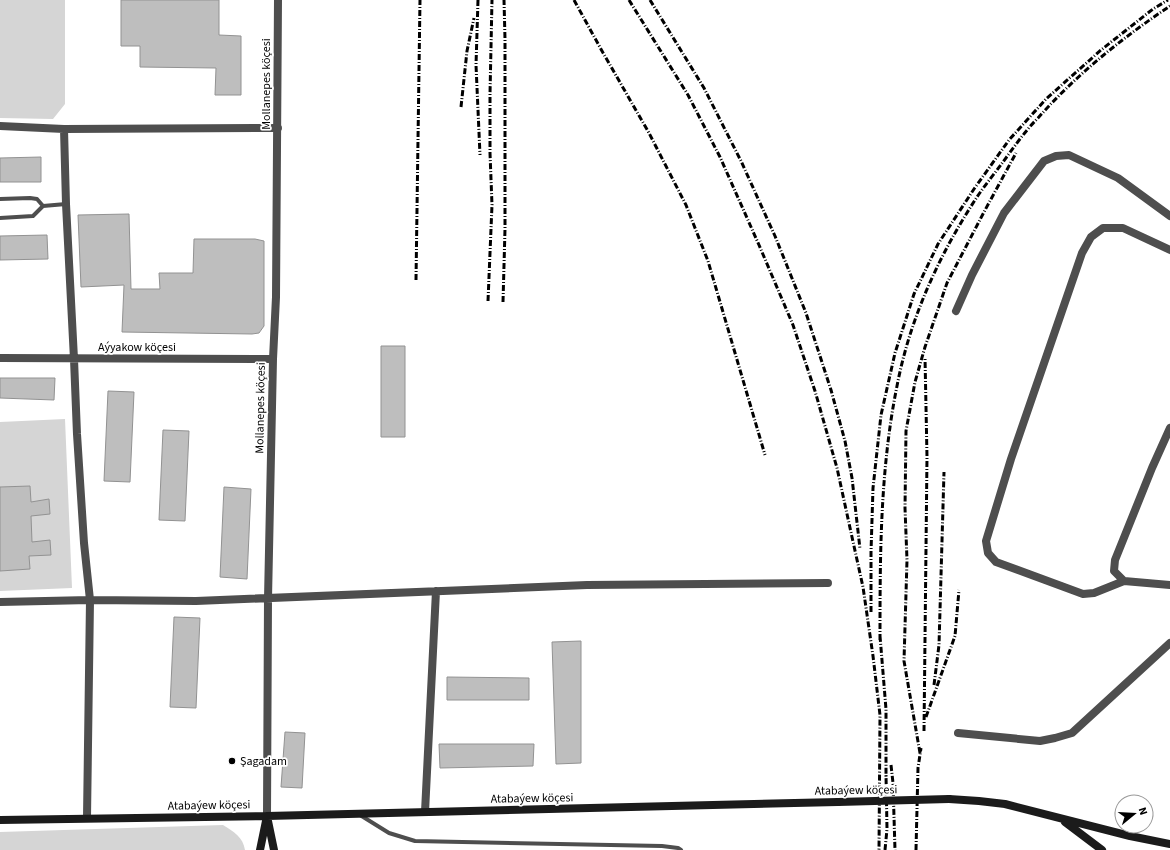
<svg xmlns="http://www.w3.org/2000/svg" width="1170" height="850" font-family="'Source Sans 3',sans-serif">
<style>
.green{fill:#d5d5d5}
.building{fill:#bebebe;stroke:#929292}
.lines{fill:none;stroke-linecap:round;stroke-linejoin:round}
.lane{stroke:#4e4e4e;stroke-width:4}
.street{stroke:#4e4e4e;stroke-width:8}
.secondary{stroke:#1b1b1b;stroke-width:8}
.rail{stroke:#000;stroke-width:3;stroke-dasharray:6 2 1 2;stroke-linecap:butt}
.secondary-bridge{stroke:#1b1b1b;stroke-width:8}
.poi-dot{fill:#000;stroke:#fff;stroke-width:1.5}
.labels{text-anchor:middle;stroke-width:3.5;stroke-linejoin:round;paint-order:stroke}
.street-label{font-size:12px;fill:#000;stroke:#fff}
.poi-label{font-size:12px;fill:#000;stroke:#fff;text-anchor:start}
</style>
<rect width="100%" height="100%" fill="#fff"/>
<path class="green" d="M0 0H65V104L53 119 0 118Z
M65 419 72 588 0 591V422Z
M223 825C234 832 243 837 245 850H0V832Z"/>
<path class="building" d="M121 0H219V35L241 36V95H215L216 68 140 67V46H121Z
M41 157V182H0V158Z
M129 214 131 289H160L159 273H193L194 239H255L264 241V326L259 333 252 334 122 332 124 285 81 287 78 215Z
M47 235 48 259 0 260V236Z
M381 346H405V437H381Z
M0 378H55L54 400 0 398Z
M108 391 134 392 130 482 104 481Z
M163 430 189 431 185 521 159 520Z
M30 486 31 502 49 499 50 514 31 516 32 542 50 540 51 555 29 556 30 569 0 571V487Z
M224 487 251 489 247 579 220 577Z
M174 617 200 618 196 708 170 707Z
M581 641V763L556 764 552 642Z
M447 677 529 678V700H447Z
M285 732 305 733 302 788 281 787Z
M439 744H534L533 766 440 768Z"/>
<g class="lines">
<path class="lane" d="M0 199 30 198 37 199 43 206
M0 218 33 216 43 206 66 204
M360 815 389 833 415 841 662 846 678 848 681 850"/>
<path class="street" d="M0 126 64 129 66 204 74 359 77 434 84 543 90 600 87 818
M64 129 278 128
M1170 250 1123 228H1103L1091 237 1082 253 1011 459 986 541 988 553 996 562 1083 594 1094 593 1124 581 1170 585
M956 311 972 275 1004 213 1044 161 1056 156 1069 155 1118 178 1170 216
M0 358 273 359
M1124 581 1114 571 1115 560 1152 468 1170 428
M0 602 90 600 196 601 587 585 828 583
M958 733 1040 741 1055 738 1072 733 1170 643
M425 812 436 591
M267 816 268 599 273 359 276 297 278 0"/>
<path class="secondary" d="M949 799 979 801 1005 804 1130 836 1170 844
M0 820 267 816 838 802
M268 821 274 850
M1065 822 1102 850
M260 850 267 816"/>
<path class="rail" d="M478 0 476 65 480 155
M574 0 602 51 649 133 686 205 708 261 765 455
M629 0 688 95 720 157 759 245 793 325 815 391 837 468 852 537 863 587 873 656 880 715 879 850
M650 0 704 88 741 161 775 236 806 313 831 390 845 441 852 478 860 549
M461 107 467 51 474 18
M416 280 420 0
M488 301 492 205 490 153V94L492 0
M503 302 505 229V39L504 0
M871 612V552L873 488 881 415 895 353 914 294 938 244 974 189 1009 140 1046 99 1101 50 1153 9 1168 0
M880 636 886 709V779
M880 640C880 556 880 470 897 386 910 318 939 255 977 197 985 185 995 173 1003 162 1014 147 1025 131 1038 118 1076 75 1122 38 1170 6
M934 685 939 645 944 472
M926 717 955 636 959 590
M924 731 927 457 925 357
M920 753 904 661 907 560 905 508 906 431 915 382 925 347 947 283 984 212 1016 153
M891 765 893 783 895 850
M885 850 887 829 886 775
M916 850 918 768 921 748"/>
<path class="secondary-bridge" d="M838 802 949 799"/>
</g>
<circle class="poi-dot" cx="232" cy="761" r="4"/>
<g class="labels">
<g class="street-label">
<text transform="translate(266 84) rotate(-90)" y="4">Mollanepes köçesi</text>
<text x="137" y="351">Aýyakow köçesi</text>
<text transform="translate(260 408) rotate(-89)" y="4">Mollanepes köçesi</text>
<text transform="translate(856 790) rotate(-1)" y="4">Atabaýew köçesi</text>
<text transform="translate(532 798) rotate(-1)" y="4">Atabaýew köçesi</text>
<text transform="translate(209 805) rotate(-1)" y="4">Atabaýew köçesi</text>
</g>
<g class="poi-label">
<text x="240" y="765">Şagadam</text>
</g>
</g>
<g transform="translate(1134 814) rotate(72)"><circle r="19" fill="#ffffff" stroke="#999999"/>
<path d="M0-3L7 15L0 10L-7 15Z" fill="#000000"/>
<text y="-6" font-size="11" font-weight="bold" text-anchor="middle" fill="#000000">N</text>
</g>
</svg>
